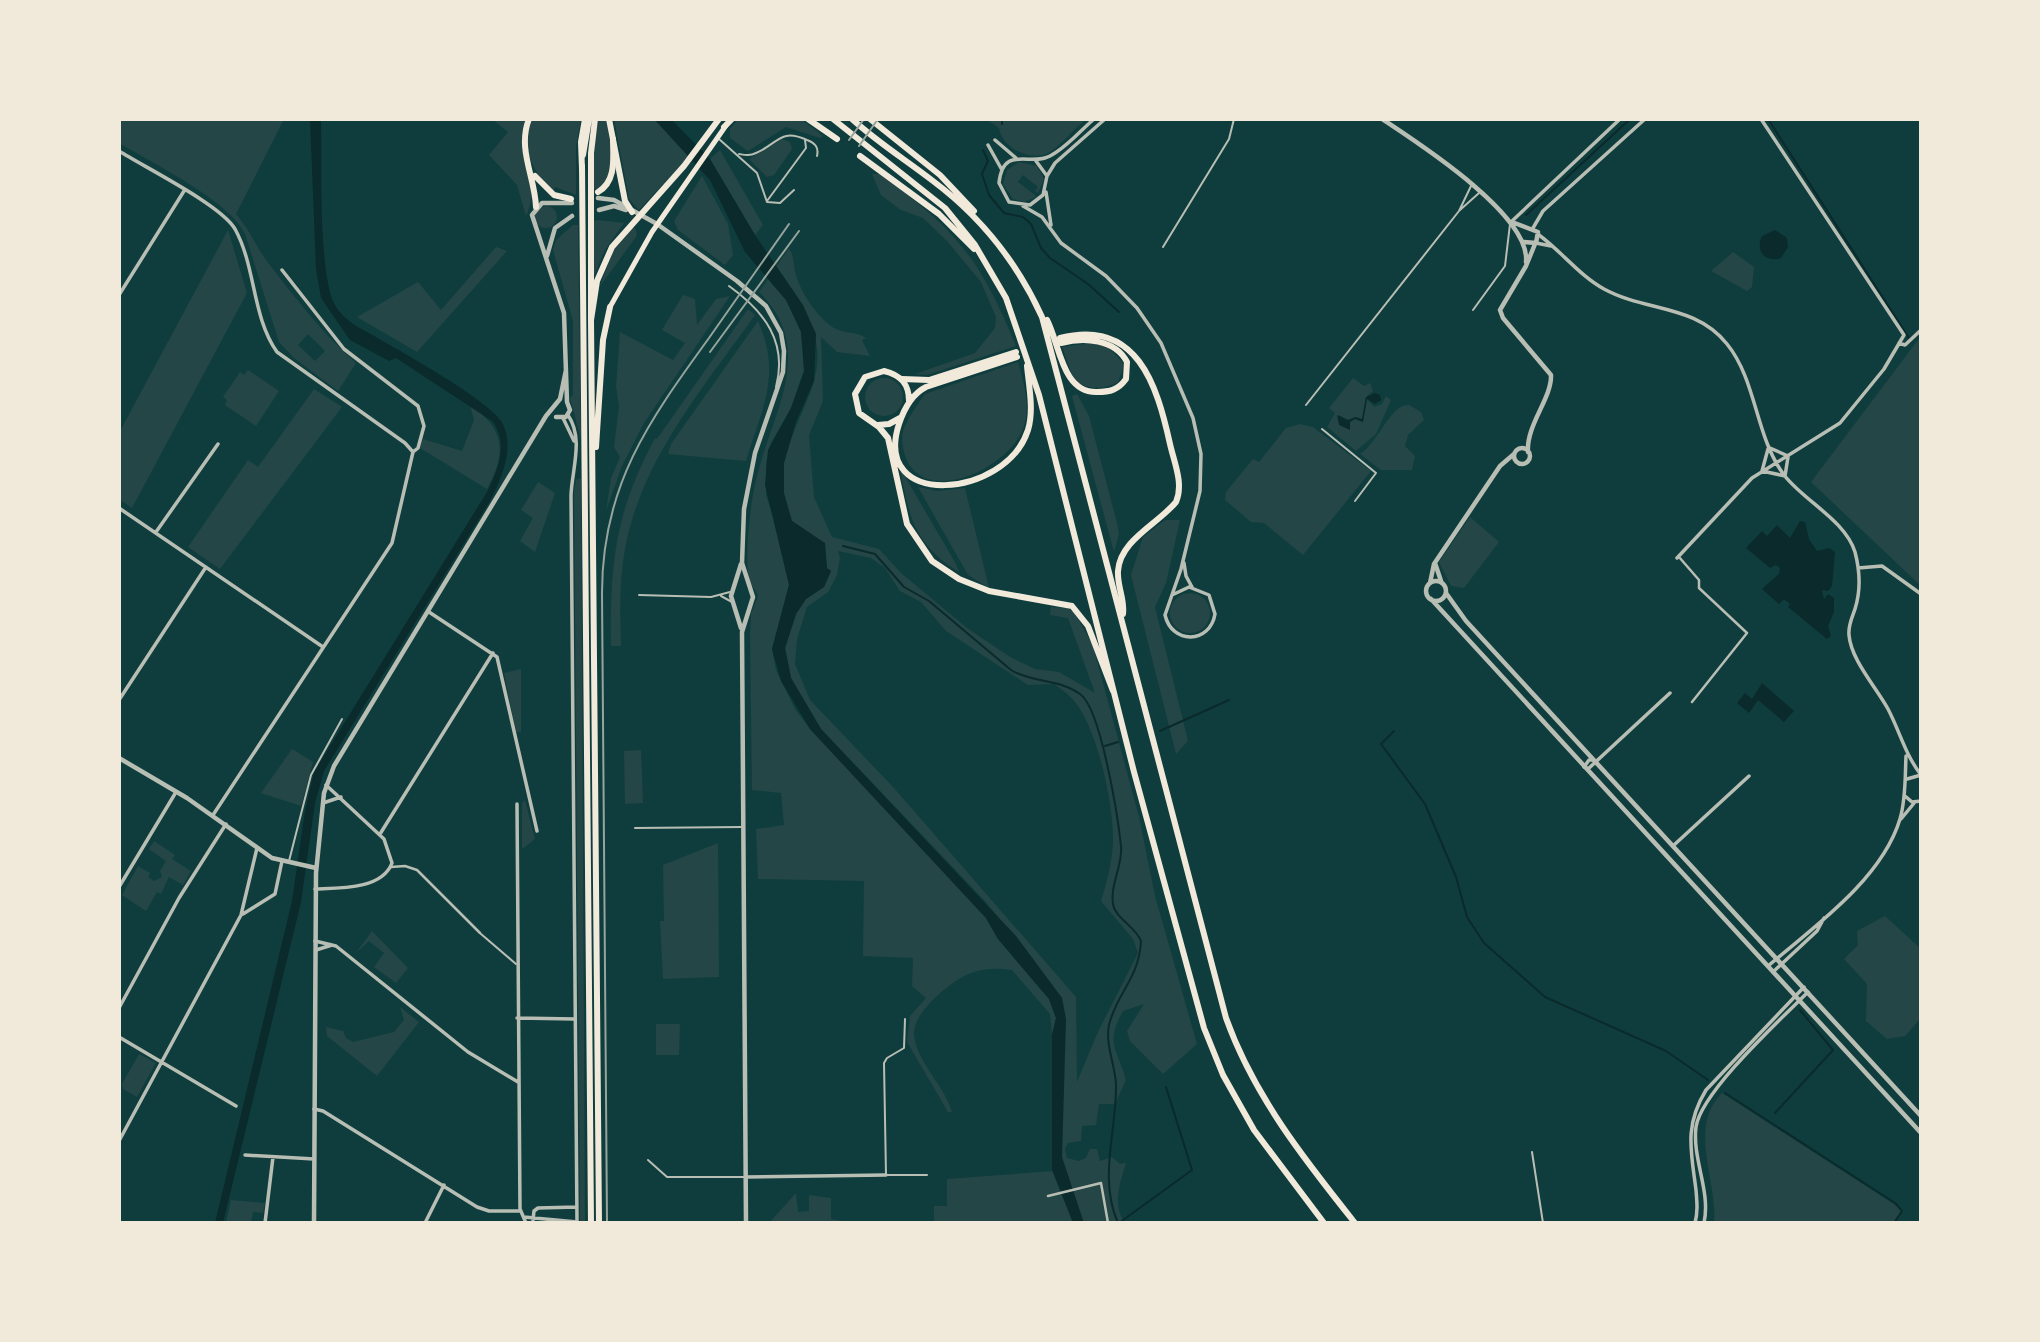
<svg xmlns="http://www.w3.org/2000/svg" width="2040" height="1342" font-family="Merriweather,serif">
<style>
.green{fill:#244646;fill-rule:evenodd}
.water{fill:#0a2a2b}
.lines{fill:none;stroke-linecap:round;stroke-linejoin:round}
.stream{stroke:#0a2a2b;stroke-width:2}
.service{stroke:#b8beb3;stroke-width:2}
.pedestrian{stroke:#b8beb3;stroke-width:2.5}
.minor{stroke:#b8beb3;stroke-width:3.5}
.tertiary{stroke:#b8beb3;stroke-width:4.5}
.primary{stroke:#f1e9da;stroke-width:5}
.trunk{stroke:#f1e9da;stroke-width:6}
.motorway{stroke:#f1e9da;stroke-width:6}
.rail{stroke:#97a49c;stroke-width:2}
</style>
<rect width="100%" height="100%" fill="#0f3d3e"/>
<path class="green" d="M119 119H284L236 214C250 230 257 249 269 264 296 299 323 334 356 363L338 391 294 358 279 342 245 234C230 201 152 163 119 143ZM308 334 325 351 315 361 298 345Z
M492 119H526C511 160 544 178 526 216L517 185 489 155 508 132Z
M532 119H581L576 147V195L555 187 553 193C533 172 520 149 532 119Z
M599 119H606C610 141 621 181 593 190V144Z
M614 119H654L689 156 639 210 629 199Z
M738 119H801L823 136 820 138 786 127 748 151 730 138V129Z
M986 119H1081L1083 122C1072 131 1062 144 1050 152 1033 163 1002 149 999 128Z
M782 139 790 142 792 149 774 175 767 177 749 159Z
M720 150 763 225 755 235 710 159Z
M1019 162 1037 166 1044 179 1038 193 1035 191 1038 187 1023 175 1018 182 1035 195 1036 197 1024 202 1013 199 1003 184 1007 170Z
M872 174H880C956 230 980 258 1016 346L927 375 915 374 975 353 995 328 996 317 981 282 947 241 923 218 901 210 881 195Z
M702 176 728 224 733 255 725 265 678 230 674 221Z
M535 217a11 11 0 1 1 22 0a11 11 0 1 1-22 0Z
M598 220 624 223 605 250 594 276 593 221Z
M573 225H578L581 440 570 398 573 395V321L553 250 556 240Z
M633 226 637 232 636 237 600 286 614 249Z
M228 230 247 293 132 508 119 499V433Z
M496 247 507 251 417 352 357 317 418 282 441 310Z
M789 248C795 258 793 265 796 275 801 293 818 318 834 328 844 334 856 331 866 338L862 340 870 356 837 352 821 337 823 401 809 435 814 497 832 537 879 549 901 573 967 628 1010 657 1035 669 1059 672 1095 693 1068 618 1050 615 1051 607 1067 608 1075 613 1093 646 1139 817 1155 896 1197 1044 1163 1074 1130 1041 1127 1031 1144 1004 1123 1011C1105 1043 1117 1048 1126 1080L1115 1104H1099L1096 1125 1082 1126 1081 1141 1068 1143 1065 1149 1067 1158 1079 1161 1086 1158 1090 1149H1097L1100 1161 1112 1157 1120 1164 1126 1163C1120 1182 1112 1206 1125 1223H918L934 1221V1206H947V1179L1053 1171 1062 1157V998L986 902 821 729 791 678 785 648 796 614 806 599 824 587 831 571 827 568 824 543 792 521C757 458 824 403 817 349 814 318 793 292 776 267ZM838 551 871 558 885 568 900 591 921 602 946 631 1028 685 1054 684C1061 689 1070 695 1075 702 1098 731 1114 805 1113 842 1112 863 1107 882 1101 901L1133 939 1138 953 1097 1034 1077 1082 1076 997 894 788 810 700 795 664 797 639 807 607 828 592 837 575 840 558Z
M1733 252 1754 267 1752 287 1747 291 1711 271Z
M768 279 786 300 795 317 801 332 804 356V371L791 408 771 443 766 463V495L778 532 789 585 772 649 776 670 795 709 810 729 986 918 998 939 1049 999 1056 1018 1052 1035 1050 1014 1012 970C999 968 987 968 974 972 955 977 911 1013 914 1035 917 1063 945 1086 952 1112H948L907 1042 910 1016 926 998 912 986 913 958 863 956 864 881 758 879 756 829 784 825 781 793 752 790 750 633 751 614 758 596C756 590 752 587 750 582 743 562 751 497 757 476 773 411 817 349 759 292Z
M683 295 695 299 697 325 716 299 730 296 644 423 622 466 606 511 611 478 620 457 614 447 619 406 616 387 620 332 673 360 685 343 662 330Z
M748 309 755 315C704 387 641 460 625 549 619 581 620 613 621 646H611C610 562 615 513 655 438L657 439Z
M758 321C782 375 762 408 746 461L668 454 671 444Z
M1921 336V586L1811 482Z
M1091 343 1108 347 1124 364 1118 382C1104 390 1087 390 1074 380L1062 347Z
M1018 362C1024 383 1032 410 1022 431 1005 471 919 509 904 452 902 445 901 433 905 426 910 415 918 404 925 394Z
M248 370 279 391 256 426 225 405 227 400 223 397 240 372 244 375Z
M1353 378 1364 386 1370 383 1373 391 1366 397 1362 420 1355 417 1348 420 1339 415V422L1355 419 1363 422 1367 399 1374 407 1382 404 1386 396 1391 400 1376 434 1356 451 1327 427 1335 413 1329 408Z
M865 397a19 19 0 1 1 38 0a19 19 0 1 1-38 0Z
M314 389 342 407 220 569 188 547 248 460 258 467Z
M1077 394 1089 416 1117 523 1119 534 1114 552 1072 396Z
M470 405C505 429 507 452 487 489L420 448 423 439 462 451 474 420Z
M1409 405 1421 412 1424 420 1408 435 1405 446 1415 456 1412 470H1381L1360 454C1379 442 1390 404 1409 405Z
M1300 424 1313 427 1371 471 1303 555 1264 523 1251 522 1225 500 1226 492 1253 459 1259 462 1286 428Z
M900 468 956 564 959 572C914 544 909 517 900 468Z
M581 478 585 1223H580L574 490 576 480Z
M538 482 555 493 535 552 520 541 533 518 521 510Z
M918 487 937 491 965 488 989 588 968 575Z
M1470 517 1499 542 1464 588 1451 586 1439 562Z
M1165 520H1180L1166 583 1155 607 1188 741 1176 754 1131 575 1143 537Z
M1170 613a20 20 0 1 1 40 0a20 20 0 1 1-40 0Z
M521 669V732H516L504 673Z
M292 749 313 762 301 806 261 793Z
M641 750 643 803 625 804 624 751Z
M525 800 535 839 522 849V803Z
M154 841 175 855 172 859 191 871 183 885 169 877 161 894 157 892 146 911 122 895 138 866 150 873 148 877 154 881 162 877 160 871 166 861 149 849Z
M718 843 719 977 663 979 660 921H664L663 865Z
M1885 916 1921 949V1018L1905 1036 1887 1039 1866 1021 1867 984 1844 959 1858 945 1857 931Z
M372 931 408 968 396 983 374 967 384 953 369 941 356 953Z
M400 1007 419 1022 377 1076 327 1036 326 1027 343 1031 346 1038 353 1042 394 1032 404 1020Z
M656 1024H680L679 1055H656Z
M139 1054 156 1063 137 1097 123 1089 122 1084Z
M1722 1093 1903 1210 1895 1223H1714C1718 1182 1687 1127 1722 1093Z
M796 1193 798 1212 809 1211V1195L831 1198V1219L855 1223H769Z
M231 1200 265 1203 263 1213 253 1212 251 1223H226Z"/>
<path class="water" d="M310 119H321C322 158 318 276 335 305 345 323 365 330 381 340 406 354 487 400 501 421 516 445 502 478 490 501L324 771 315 803 301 902 223 1223H215L292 901 305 811 314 772 487 492C498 470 509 443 492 421L396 358 389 361 350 340 321 298 316 269Z
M654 119H671L710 159 755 235 803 305 816 334 814 381 796 422 784 463V493L792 521 825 543 827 568 831 571 824 587 806 599 796 614 785 648 791 678 821 729 1016 936 1062 998 1066 1019 1062 1157 1084 1223H1073L1052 1170V1035L1056 1018 1049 999 998 939 986 918 810 729 781 681 772 649 789 585 765 485 768 450 791 408 804 371 801 332 786 300 745 252 710 180Z
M1775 230 1787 238 1788 247 1781 258C1765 263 1755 251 1762 236Z
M1375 393 1380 395 1381 400 1375 404 1367 399 1363 422 1355 419 1350 422V430L1339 425 1337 415 1348 420 1356 417 1362 419 1366 397Z
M1800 521 1805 522 1809 539 1817 551 1829 548 1835 552 1832 586 1828 591 1822 590 1824 599 1828 594 1834 598V612L1828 626 1831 636 1827 639 1788 607 1790 604 1784 599 1779 604 1762 589 1779 574 1780 568 1776 565 1770 568 1746 548 1762 531 1767 536 1777 525 1790 538Z
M1762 683 1794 711 1784 722 1758 700 1749 713 1737 703 1745 693 1752 699Z"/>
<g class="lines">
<path class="stream" d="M1768 119 1909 338
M1002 124V119
M983 150 988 161 982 174 989 195 1004 213 1023 217 1031 224 1041 248 1050 258 1088 284 1119 312
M1526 215 1630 119
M843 546 875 554 904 587 929 601 1011 670C1032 683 1060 679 1080 694 1101 708 1118 818 1121 846 1123 865 1110 884 1113 904 1115 918 1136 927 1141 941 1139 979 1117 992 1109 1025 1105 1044 1115 1065 1116 1084 1117 1131 1098 1177 1118 1223
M1160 731 1229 700
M1394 731 1381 744 1425 804 1456 877 1467 917 1484 943 1545 997 1666 1051 1708 1080
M1105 746 1118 742
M1725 1093 1895 1203 1902 1211 1894 1223
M1775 1113 1833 1050 1800 1010
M1119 1223 1192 1170 1166 1087"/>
<path class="service" d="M719 139 757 173 767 202 780 203 794 190
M739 154C745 155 750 156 756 153 779 143 780 128 807 140 815 143 819 147 817 156
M767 201 806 148 805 140
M1460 210 1479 193
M1163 247 1229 139 1234 119
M729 286C764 311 788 342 776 387
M1473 310 1505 266 1510 224
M1306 405 1459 211 1471 186
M1322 429 1376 473 1355 501
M639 595 711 597 730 592
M721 596 732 602
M635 828 742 827
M289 861 311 775 342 719
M481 934 516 964
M905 1019 904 1048 887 1058 884 1063 886 1175H927
M1532 1152 1543 1223
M648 1160 667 1177H745"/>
<path class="pedestrian" d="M1679 557 1699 580V588L1747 633 1692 702
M391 867 405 866 417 870 480 933
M1048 1196 1101 1183 1108 1223"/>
<path class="minor" d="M995 140 1016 158
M988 145 1002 170
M119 151C146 168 221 205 235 229 256 267 252 317 277 352L405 443 413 452
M1036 161 1047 176 1043 195 1030 205 1009 202 999 183C1003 144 1030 167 1050 156 1066 148 1080 131 1094 119
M1047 176 1055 163 1105 119
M1046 192 1051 225
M1023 206 1042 217 1061 243 1106 276 1137 308 1161 343 1193 418 1201 454 1200 491 1181 569 1165 615C1172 645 1210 644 1215 614L1209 595 1189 587 1172 595
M1511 222 1620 119
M1533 228 1543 211 1645 119
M1539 235C1562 252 1580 276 1604 289 1646 312 1695 304 1727 344 1757 381 1755 436 1784 475 1804 501 1845 520 1855 552 1860 571 1861 590 1855 609 1852 618 1848 625 1849 635 1851 660 1876 687 1888 709 1900 732 1905 754 1921 775
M1536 243 1551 246
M119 295 184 191
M1899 343 1905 345 1921 330
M568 415C584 439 572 469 571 495L577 1223
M563 418 574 441
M1770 448 1788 456
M1768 449 1762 471 1785 476 1788 457
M119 508 323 647
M156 532 218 444
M1677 558 1752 478 1840 423 1884 369 1904 335 1761 119
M1184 563 1186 576 1192 587
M1858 568 1882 566 1921 594
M429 612 497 657 537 831
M119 700 206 567
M1584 767 1589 760H1594
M1588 769 1670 693
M1907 779 1921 775
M1905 796 1912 802 1921 801
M323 803 341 797
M517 804 520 1209 526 1223
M213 815 392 543 413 452 418 448 424 426 418 406 344 349 282 270
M1901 819 1915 802
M380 834 493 653
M1674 845 1749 776
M119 887 176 792
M315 889C338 888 382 890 392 863L384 839 326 785
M243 914 275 894 282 861
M315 941 336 946 468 1052 518 1082
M316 950 332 945
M1768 966C1814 927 1882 879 1900 819 1906 799 1905 776 1906 756
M1773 972 1817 931 1824 918
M119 1008 179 898 226 824
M517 1018 575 1019
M119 1037 236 1106
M314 1109 323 1111 477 1207 489 1211H521
M119 1141 241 915 257 848
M245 1155 314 1159
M746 1177 886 1175
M524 1217 577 1222
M533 1220 534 1211 538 1208 577 1207
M265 1223 273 1157
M425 1223 444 1185
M1695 1223C1698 1212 1697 1202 1696 1190 1691 1151 1684 1126 1706 1090L1804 987
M1704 1223C1711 1191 1692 1159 1696 1127 1701 1092 1781 1019 1808 992"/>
<path class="tertiary" d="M1382 119C1418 143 1531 215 1526 262
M598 198 614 200 657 224 737 281 766 306 781 333 784 351 783 372 755 453 744 509 742 563 753 597 742 632 746 1223
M599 210 614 206 626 210
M1512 222 1538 232 1536 243 1524 242
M547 256 555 228 572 216
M556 417H566L570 410 567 402 564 313 532 215 542 203H572
M1514 456a8 8 0 1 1 16 0a8 8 0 1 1-16 0Z
M1528 452C1526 425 1552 398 1551 375L1503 318 1500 310 1526 266 1535 244
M1435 563 1441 581
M1426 591a10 10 0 1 1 20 0a10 10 0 1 1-20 0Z
M1430 583 1434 564 1500 466 1514 454
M1446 593 1466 621 1921 1116
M1431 599 1921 1133
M741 628 731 596 741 564
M119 758 187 798 272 858 316 868
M314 1223 316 873 324 793 334 766 546 416 560 399 566 370"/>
<path class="primary" d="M610 307 652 232 727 124"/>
<path class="trunk" d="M595 119 591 153V320L599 1223
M609 119 625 201 632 212
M583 155 589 119
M582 166 591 1223
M596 447 603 340 610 307"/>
<path class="motorway" d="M529 119C517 149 535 177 536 207
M808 119 837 139
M833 119 945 208 975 245 1006 298 1039 395 1134 772 1204 1028 1223 1075 1254 1130 1324 1223
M852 119C877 142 906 160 933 181 981 217 1017 262 1042 317L1226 1018C1254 1096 1304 1159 1355 1223
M870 119 940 175 974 211
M724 127 732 119
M860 156 939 214 974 249
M582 169 581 142 585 119
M535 176 554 195 571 199
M598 192C617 181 613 157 613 139
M591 320 597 281 612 247 684 166 719 119
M1047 320C1060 345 1062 393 1097 392 1110 392 1118 390 1126 379L1127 362C1115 339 1084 337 1061 343
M1060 338C1137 318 1157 385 1170 444 1174 462 1184 484 1176 502 1158 524 1120 540 1118 571 1117 586 1125 600 1123 614
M1017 357 926 387C912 394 904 409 899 424 871 510 1006 499 1028 430 1034 410 1029 387 1027 366
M902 379 929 380 1016 352
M909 401C909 384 901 375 884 371L865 377 855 394 859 413 879 427 888 438 907 524 932 561 959 579 989 591 1072 606 1088 626 1113 691
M878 425 889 424 900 418"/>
<path class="rail" d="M849 140 864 119
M859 146 878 119
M710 352 799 231
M607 1223 602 593C602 486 648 422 709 338 736 300 762 262 789 224"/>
</g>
<rect width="2040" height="1342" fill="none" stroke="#f1e9da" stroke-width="242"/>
</svg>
